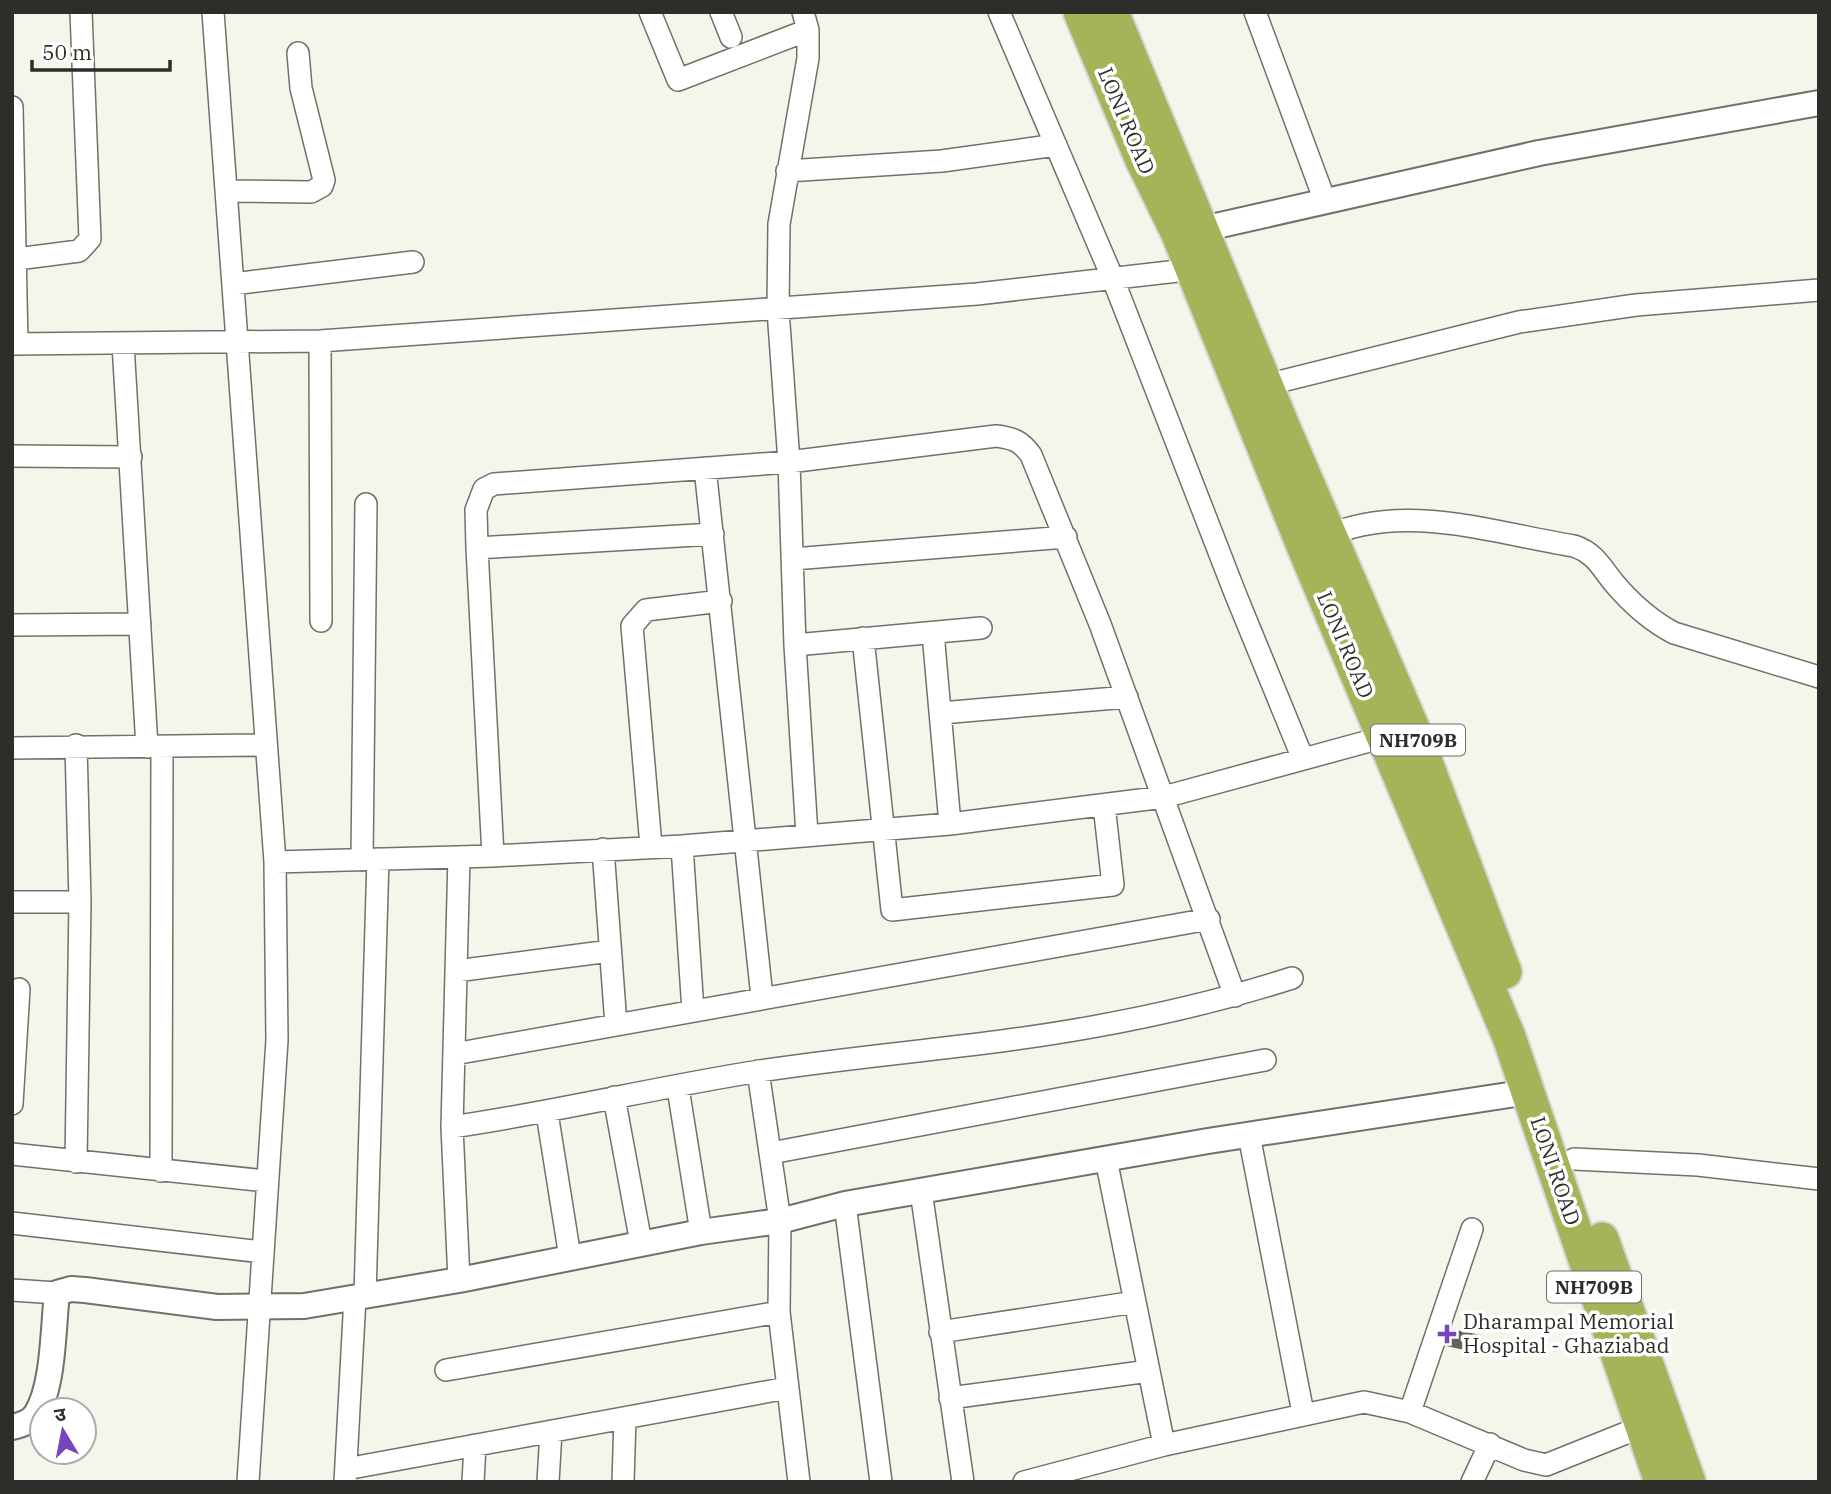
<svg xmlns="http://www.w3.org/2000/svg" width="1831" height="1494" font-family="'IBM Plex Serif','Noto Sans Devanagari',serif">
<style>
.building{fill:#62645b}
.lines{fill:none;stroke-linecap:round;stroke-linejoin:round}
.minor-casing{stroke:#707269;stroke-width:24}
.tertiary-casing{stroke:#707269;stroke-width:28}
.trunk-casing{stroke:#d5d5d4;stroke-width:37}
.minor{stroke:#fff;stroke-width:21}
.tertiary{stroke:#fff;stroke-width:24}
.trunk{stroke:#a4b458;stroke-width:33}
.poi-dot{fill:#7745bd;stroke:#fff;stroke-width:2.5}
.labels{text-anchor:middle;stroke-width:7;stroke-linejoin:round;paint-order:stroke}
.shield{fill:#fff;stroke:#6c6d6a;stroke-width:2}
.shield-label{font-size:19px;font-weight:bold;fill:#2d2e2a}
.street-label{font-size:21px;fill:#2d2e2a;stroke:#fff}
.poi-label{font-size:21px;fill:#2d2e2a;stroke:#fff;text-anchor:start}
</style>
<rect width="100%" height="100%" fill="#f3f6eb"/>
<path class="building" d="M1441 1327 1481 1335 1477 1353 1438 1344Z"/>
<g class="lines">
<defs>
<path id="minor" d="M213 12 275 862 277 1040 248 1482
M650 12 678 80 808 30
M721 12 731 37
M803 12 808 30V58L779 224 778 310 789 462 795 645 807 835
M999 12 1113 279 1235 593 1303 759
M1255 12 1325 201
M12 107 17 344
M787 171 942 161 1056 145
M226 191 311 192 322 186 324 180 301 88 298 53
M17 259 79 251 90 239 81 12
M233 284 413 262
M320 341 321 621
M12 344 320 341 977 294 1204 268
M123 344 147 747
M1266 385 1519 322 1636 305 1819 290
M12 456 131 457
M705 468 762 997
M1321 539C1400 500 1493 533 1574 546 1595 553 1601 567 1614 583 1631 603 1651 621 1674 633L1819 677
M477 548 713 534
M793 559 1066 537
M12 625 140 624
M933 633 950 824
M863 638 892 910 1113 885 1104 805
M795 645 981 628
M941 713 1127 697
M12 748 266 745
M651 846 632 626 646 610 721 601
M682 846 693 1011
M603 849 616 1025
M493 856 477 548 476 510 484 489 494 484 789 462 996 436C1013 438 1021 441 1031 455L1100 624 1235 996
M459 857 452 1127 459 1280
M362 860 366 504
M275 862 493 856 682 846 950 824 1164 797 1384 737
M12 902H80
M456 971 610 951
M454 1054 1209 919
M758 1071 780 1221 779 1312 799 1482
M678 1088 701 1232
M614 1097 641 1243
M12 1104 19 989
M547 1113 570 1257
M452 1127C556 1112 657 1087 760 1071 870 1054 982 1047 1092 1027 1159 1015 1227 999 1292 978
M1249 1135 1303 1413
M771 1153 1265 1060
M12 1154 266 1181
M1106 1159 1164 1445
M1574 1159 1698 1165 1819 1179
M76 1162 80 902 76 745
M161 1171 162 748
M921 1191 963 1482
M845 1204 881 1482
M12 1223 262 1252
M12 1290 57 1293
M365 1295 378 859
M940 1332 1135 1302
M446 1370 779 1312
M950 1398 1149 1371
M1410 1412 1472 1229
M346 1469 787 1388
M345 1482 355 1297
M473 1482 475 1445
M548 1482 551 1431
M623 1482 625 1418
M1024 1482 1164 1445 1364 1402 1410 1412 1524 1460 1546 1465 1641 1427
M1472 1482 1490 1444"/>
<path id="tertiary" d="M1185 233 1539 153 1819 103
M12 1427C21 1425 31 1422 36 1414 54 1386 53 1327 57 1293L71 1289 85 1290 217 1307 304 1306 459 1280 701 1232 780 1221 845 1204 1208 1141 1528 1092"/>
<path id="trunk" d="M1080 12 1142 160 1178 234 1304 548 1509 1037 1661 1482
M1112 12 1283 426 1415 733 1505 972
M1602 1239 1689 1482"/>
</defs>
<use href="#minor" class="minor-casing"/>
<use href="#tertiary" class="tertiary-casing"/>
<use href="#trunk" class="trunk-casing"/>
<use href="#minor" class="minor"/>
<use href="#tertiary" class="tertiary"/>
<use href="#trunk" class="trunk"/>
</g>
<path class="poi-dot" d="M1443.5 1323.5h7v7h7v7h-7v7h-7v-7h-7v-7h7z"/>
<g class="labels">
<g class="shield">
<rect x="1371" y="724.5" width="94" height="31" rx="5"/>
<rect x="1547" y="1271.5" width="94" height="31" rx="5"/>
</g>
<g class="shield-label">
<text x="1418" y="747">NH709B</text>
<text x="1594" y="1294">NH709B</text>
</g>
<g class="street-label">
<text transform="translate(1126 121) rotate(67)" y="7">LONI ROAD</text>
<text transform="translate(1345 645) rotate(67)" y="7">LONI ROAD</text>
<text transform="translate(1555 1171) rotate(71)" y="7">LONI ROAD</text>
</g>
<g class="poi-label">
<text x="1463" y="1329">Dharampal Memorial<tspan x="1463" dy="24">Hospital - Ghaziabad</tspan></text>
</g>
</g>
<rect width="1831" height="1494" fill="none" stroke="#2d2e2a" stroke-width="28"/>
<g transform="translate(63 1431) rotate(350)"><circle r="33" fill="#ffffff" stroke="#ababaa" stroke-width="2"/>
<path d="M0-5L12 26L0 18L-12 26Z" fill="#7745bd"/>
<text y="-10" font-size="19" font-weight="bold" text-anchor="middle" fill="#2d2e2a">उ</text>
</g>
<path d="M32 60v10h138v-10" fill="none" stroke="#2d2e2a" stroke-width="3.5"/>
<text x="42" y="60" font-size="21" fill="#2d2e2a" stroke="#ffffff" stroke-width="5" paint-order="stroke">50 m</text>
</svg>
